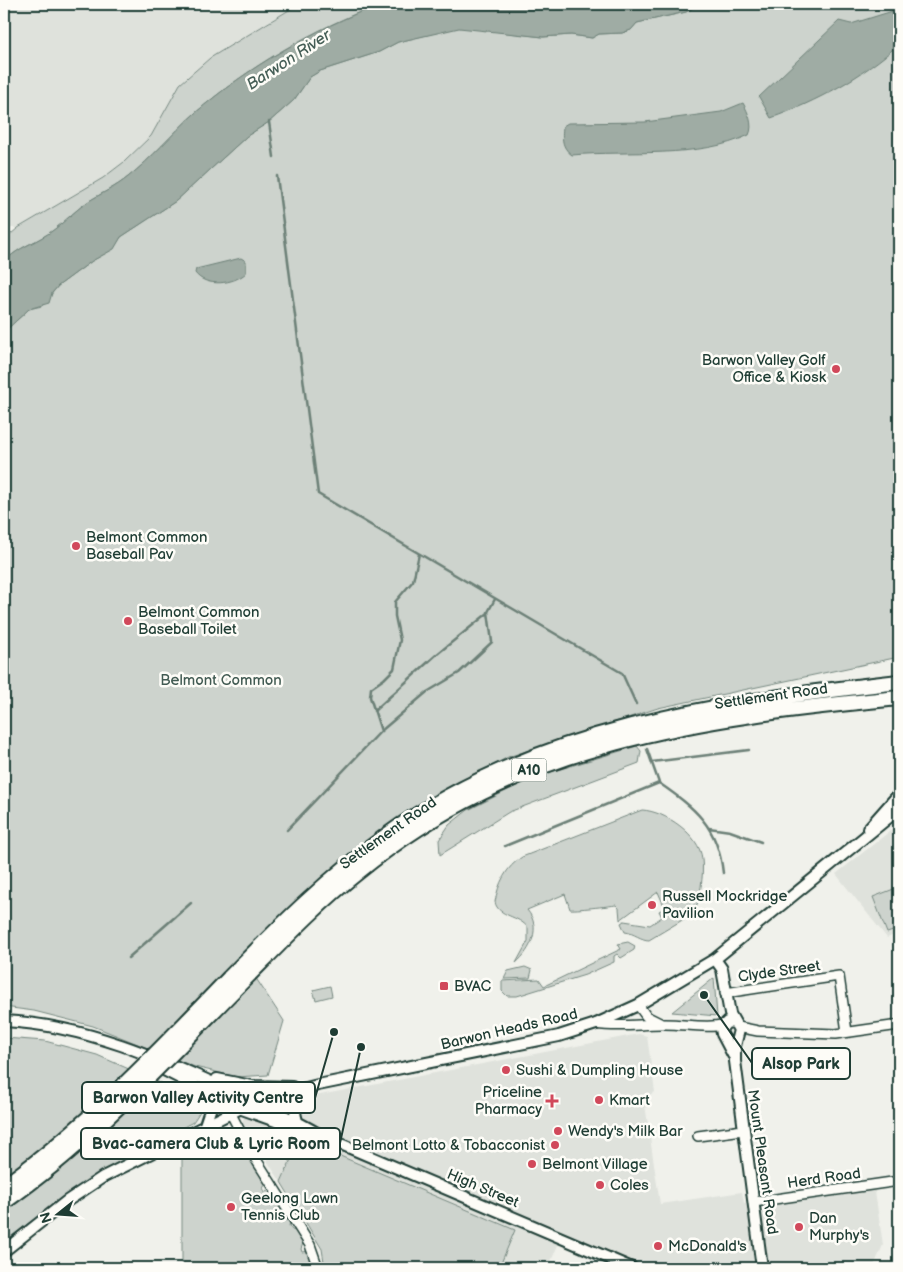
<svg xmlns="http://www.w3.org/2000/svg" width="903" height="1272" font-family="'Balsamiq Sans',sans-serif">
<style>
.built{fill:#dfe2dc}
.green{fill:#cdd3cd;stroke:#768880}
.water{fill:#9faca4;stroke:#6c8077}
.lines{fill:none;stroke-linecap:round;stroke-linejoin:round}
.stream{stroke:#6c8077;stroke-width:2.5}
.minor-casing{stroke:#1f3d34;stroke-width:12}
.tertiary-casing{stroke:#1f3d34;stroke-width:14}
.trunk-casing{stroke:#1f3d34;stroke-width:18}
.minor{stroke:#fdfcf7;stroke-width:9}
.tertiary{stroke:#fdfcf7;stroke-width:10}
.trunk{stroke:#fdfcf7;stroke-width:14}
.trunk-bridge-casing{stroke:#1f3d34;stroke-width:18;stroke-linecap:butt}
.trunk-bridge{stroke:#fdfcf7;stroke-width:14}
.poi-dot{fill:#d1495b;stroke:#fdfcf7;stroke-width:2}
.labels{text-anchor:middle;stroke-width:5;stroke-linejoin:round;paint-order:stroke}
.shield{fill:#fdfcf7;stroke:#62766e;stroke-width:1}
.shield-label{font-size:14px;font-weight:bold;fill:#1f3d34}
.poi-label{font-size:15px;fill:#1f3d34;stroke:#fdfcf7;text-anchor:start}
.park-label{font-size:15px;fill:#425b53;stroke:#fdfcf7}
.street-label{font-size:15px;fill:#1f3d34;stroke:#fdfcf7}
.water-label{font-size:16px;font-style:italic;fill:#455e56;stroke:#fdfcf7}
.leader{fill:none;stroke:#1f3d34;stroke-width:2}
.callout-dot{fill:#1f3d34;stroke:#fdfcf7;stroke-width:2}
.callout{fill:#fdfcf7;stroke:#1f3d34;stroke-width:2}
.callout-label{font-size:16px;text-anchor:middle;font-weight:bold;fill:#1f3d34}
</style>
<rect width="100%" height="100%" fill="#f0f1eb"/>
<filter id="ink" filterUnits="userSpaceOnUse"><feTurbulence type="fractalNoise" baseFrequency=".02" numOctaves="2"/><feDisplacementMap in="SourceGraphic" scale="10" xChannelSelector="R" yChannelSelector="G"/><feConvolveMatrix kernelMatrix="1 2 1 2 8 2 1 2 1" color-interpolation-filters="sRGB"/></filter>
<g filter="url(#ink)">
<path class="built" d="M4 4H299L210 58 180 84 151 136 124 162 103 178 18 228H4Z
M899 824V933L887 938 836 874Z
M639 1034 647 1036 655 1092 644 1098 660 1204 742 1192 744 1203 874 1185 883 1245 873 1268H632L561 1238 548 1268H499L514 1230 300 1139 281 1182 242 1123 247 1109Z"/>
<path class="green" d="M299 4H380C313 29 248 67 194 114 172 134 152 158 128 177 116 187 102 193 89 201 72 212 60 228 41 238 25 247 17 249 4 262V240L18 228 103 178 124 162 151 136 180 84 210 58Z
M700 4H899V657L658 708 508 757 414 808 342 861 242 957 284 1021 268 1075 237 1077 195 1067 93 1026 34 1011 4 1007V332L29 309 42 306 58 286 92 261 113 249 121 237 176 201 247 136 269 122 294 100 310 77 320 71 379 52 398 42 459 27 543 37 571 35 592 38 599 34 622 33 631 30 637 23 686 12Z
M637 746 641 751 639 763 509 812 440 855 439 840 449 825 468 810 534 777Z
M642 810C665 811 700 835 702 859 704 875 700 899 694 913L649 940C641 940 634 933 625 932L621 923 624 921 650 925 662 917 659 911 665 908 658 892 620 920 619 908 616 905C610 906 573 910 570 909L565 894 527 910C542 927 531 950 516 963L528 941V928C519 915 498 917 495 902 498 884 506 867 522 857Z
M899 887V929L887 933 873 897Z
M628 942 635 946 634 950 621 958 617 954 614 956V962L585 975 517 996H507L502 991V981L539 979 544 986 621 949 618 944Z
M525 967 532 970 530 978 504 979 508 971Z
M714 978 717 1016 672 1012Z
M330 986 332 996 316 1000 313 990Z
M4 1038 45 1041 97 1055 199 1100 201 1110 193 1122C124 1158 65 1194 4 1242Z
M300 1139 515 1230 499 1268H325L322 1249 281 1182Z
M185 1143 204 1151 230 1147 244 1151 266 1184 263 1188 265 1192 270 1190 290 1222 289 1226 292 1230 296 1231 303 1243 301 1249 302 1252 308 1251 312 1268H182V1147Z"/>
<path class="water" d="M380 4H700L686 12 637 23 631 30 622 33 599 34 592 38 571 35 543 37 459 28 398 42 379 52 320 71 310 77 294 100 269 122 247 136 176 201 121 237 114 249 92 261 58 286 52 293 49 303 29 309 4 332V262C17 249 25 247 41 238 60 228 72 212 89 201 102 193 116 187 128 177 152 158 172 134 194 114 249 66 313 30 380 4Z
M899 9V44C864 76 816 102 771 118L759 97 839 21 851 24Z
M743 103C748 112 754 125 749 135 700 159 627 150 572 155 561 147 562 138 563 126L568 123 645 122 721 112Z
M241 258 246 261V273C234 284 206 288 195 273L196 269Z"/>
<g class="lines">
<path class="stream" d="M269 122 274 157
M277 176 318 494 622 673 636 704
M374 711 436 655 488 613
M381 731 370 697 371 688 384 679 394 669 400 640 395 616V602L413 581 419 554
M652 762 749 750
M659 783C695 808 718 826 723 873
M709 828 730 831 761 842
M287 830 381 731 427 692 459 673 492 642 488 612 495 599
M505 846 659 783 647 749
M128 958 191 903"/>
<defs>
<path id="minor" d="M4 85H5
M725 993 839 976 847 1032
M638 1005 646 1016 660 1023
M596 1024C619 1028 639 1024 661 1024 682 1023 702 1029 723 1025
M738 1027 758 1031 836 1034 899 1025
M230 1112 250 1150 310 1245 318 1268
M189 1133C206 1161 225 1134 250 1150
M698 1136 743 1130
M754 1202 899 1181"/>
<path id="tertiary" d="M868 829 899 794
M715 959 722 969 730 1014 739 1030 735 1046V1061L762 1268
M4 1021C85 1025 160 1058 233 1092 263 1106 293 1118 322 1136L632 1268
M733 1055 722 1034 721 1029 727 1022 735 1023
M154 1065 239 1108 312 1134
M217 1079 252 1086 292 1087
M297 1121C292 1106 297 1097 310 1089
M205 1125 211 1107 205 1091
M4 1251 67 1201 103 1177 255 1101 318 1085 559 1036 596 1024 638 1005 715 959 899 809"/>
<path id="trunk" d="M229 978C279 927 329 877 386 836 534 728 722 702 899 682
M238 986C277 947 315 906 358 872 519 741 700 717 899 698"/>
</defs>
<use href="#minor" class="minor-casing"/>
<use href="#tertiary" class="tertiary-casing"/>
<use href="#trunk" class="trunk-casing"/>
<use href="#minor" class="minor"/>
<use href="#tertiary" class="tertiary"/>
<use href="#trunk" class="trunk"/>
<defs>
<path id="trunk-bridge" d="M4 1186C88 1126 158 1052 229 978
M4 1202C92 1141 163 1062 238 986"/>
</defs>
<use href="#trunk-bridge" class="trunk-bridge-casing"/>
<use href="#trunk-bridge" class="trunk-bridge"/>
</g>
</g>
<g class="poi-dot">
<circle cx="836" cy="369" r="5"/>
<circle cx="76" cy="546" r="5"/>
<circle cx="128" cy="621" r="5"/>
<circle cx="652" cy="905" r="5"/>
<rect x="439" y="981" width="10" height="10" rx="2.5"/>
<circle cx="506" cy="1070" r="5"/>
<circle cx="599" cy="1100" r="5"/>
<path d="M549.5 1093.5h5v5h5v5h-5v5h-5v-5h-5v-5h5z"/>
<circle cx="558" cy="1131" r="5"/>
<circle cx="555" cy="1145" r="5"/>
<circle cx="532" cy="1164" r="5"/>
<circle cx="600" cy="1185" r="5"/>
<circle cx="231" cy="1207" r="5"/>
<circle cx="799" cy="1227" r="5"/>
<circle cx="658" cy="1246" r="5"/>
</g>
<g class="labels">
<rect class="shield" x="511.5" y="758.5" width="35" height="23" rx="4"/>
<g class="shield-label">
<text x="529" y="775">A10</text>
</g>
<g class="poi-label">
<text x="826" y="365" text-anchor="end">Barwon Valley Golf<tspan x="826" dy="17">Office &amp; Kiosk</tspan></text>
<text x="86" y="542">Belmont Common<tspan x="86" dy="17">Baseball Pav</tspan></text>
<text x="138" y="617">Belmont Common<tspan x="138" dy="17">Baseball Toilet</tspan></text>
<text x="662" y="901">Russell Mockridge<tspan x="662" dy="17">Pavilion</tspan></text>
<text x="454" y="991">BVAC</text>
<text x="516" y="1075">Sushi &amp; Dumpling House</text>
<text x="542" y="1097" text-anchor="end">Priceline<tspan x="542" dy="17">Pharmacy</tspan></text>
<text x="609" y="1105">Kmart</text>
<text x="568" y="1136">Wendy's Milk Bar</text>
<text x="545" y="1150" text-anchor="end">Belmont Lotto &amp; Tobacconist</text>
<text x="542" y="1169">Belmont Village</text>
<text x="610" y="1190">Coles</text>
<text x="241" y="1203">Geelong Lawn<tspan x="241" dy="17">Tennis Club</tspan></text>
<text x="809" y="1223">Dan<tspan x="809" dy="17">Murphy's</tspan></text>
<text x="668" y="1251">McDonald's</text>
</g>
<g class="park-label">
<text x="221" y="685">Belmont Common</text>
</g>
<g class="street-label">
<text transform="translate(771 696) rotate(-8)" y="5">Settlement Road</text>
<text transform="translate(388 833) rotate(-35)" y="5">Settlement Road</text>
<text transform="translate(779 971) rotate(-8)" y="5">Clyde Street</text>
<text transform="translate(509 1029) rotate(-13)" y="5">Barwon Heads Road</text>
<text transform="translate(763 1162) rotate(82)" y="5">Mount Pleasant Road</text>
<text transform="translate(824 1178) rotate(-8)" y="5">Herd Road</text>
<text transform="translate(483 1188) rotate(23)" y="5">High Street</text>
</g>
<g class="water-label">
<text transform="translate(288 59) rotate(-33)" y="6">Barwon River</text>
</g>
</g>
<path class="leader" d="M704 995L752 1063M334 1032L315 1098M361 1047L340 1143"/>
<g class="callout-dot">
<circle cx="704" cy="995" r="5"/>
<circle cx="334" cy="1032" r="5"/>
<circle cx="361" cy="1047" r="5"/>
</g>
<g class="callout">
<rect x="752" y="1048" width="98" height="31" rx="5"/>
<rect x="82" y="1082" width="233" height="31" rx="5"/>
<rect x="81" y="1128" width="259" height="31" rx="5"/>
</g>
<g class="callout-label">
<text x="801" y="1069">Alsop Park</text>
<text x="198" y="1103">Barwon Valley Activity Centre</text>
<text x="211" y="1149">Bvac-camera Club &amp; Lyric Room</text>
</g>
<rect width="903" height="1272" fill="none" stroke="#fdfcf7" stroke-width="20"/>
<rect x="10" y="10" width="883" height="1252" fill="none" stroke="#1f3d34" stroke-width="2" filter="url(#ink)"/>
<g transform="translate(58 1214) rotate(253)" stroke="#fdfcf7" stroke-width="4" paint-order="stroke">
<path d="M0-4L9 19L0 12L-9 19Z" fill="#1f3d34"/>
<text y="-8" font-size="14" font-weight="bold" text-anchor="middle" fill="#1f3d34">N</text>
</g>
</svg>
